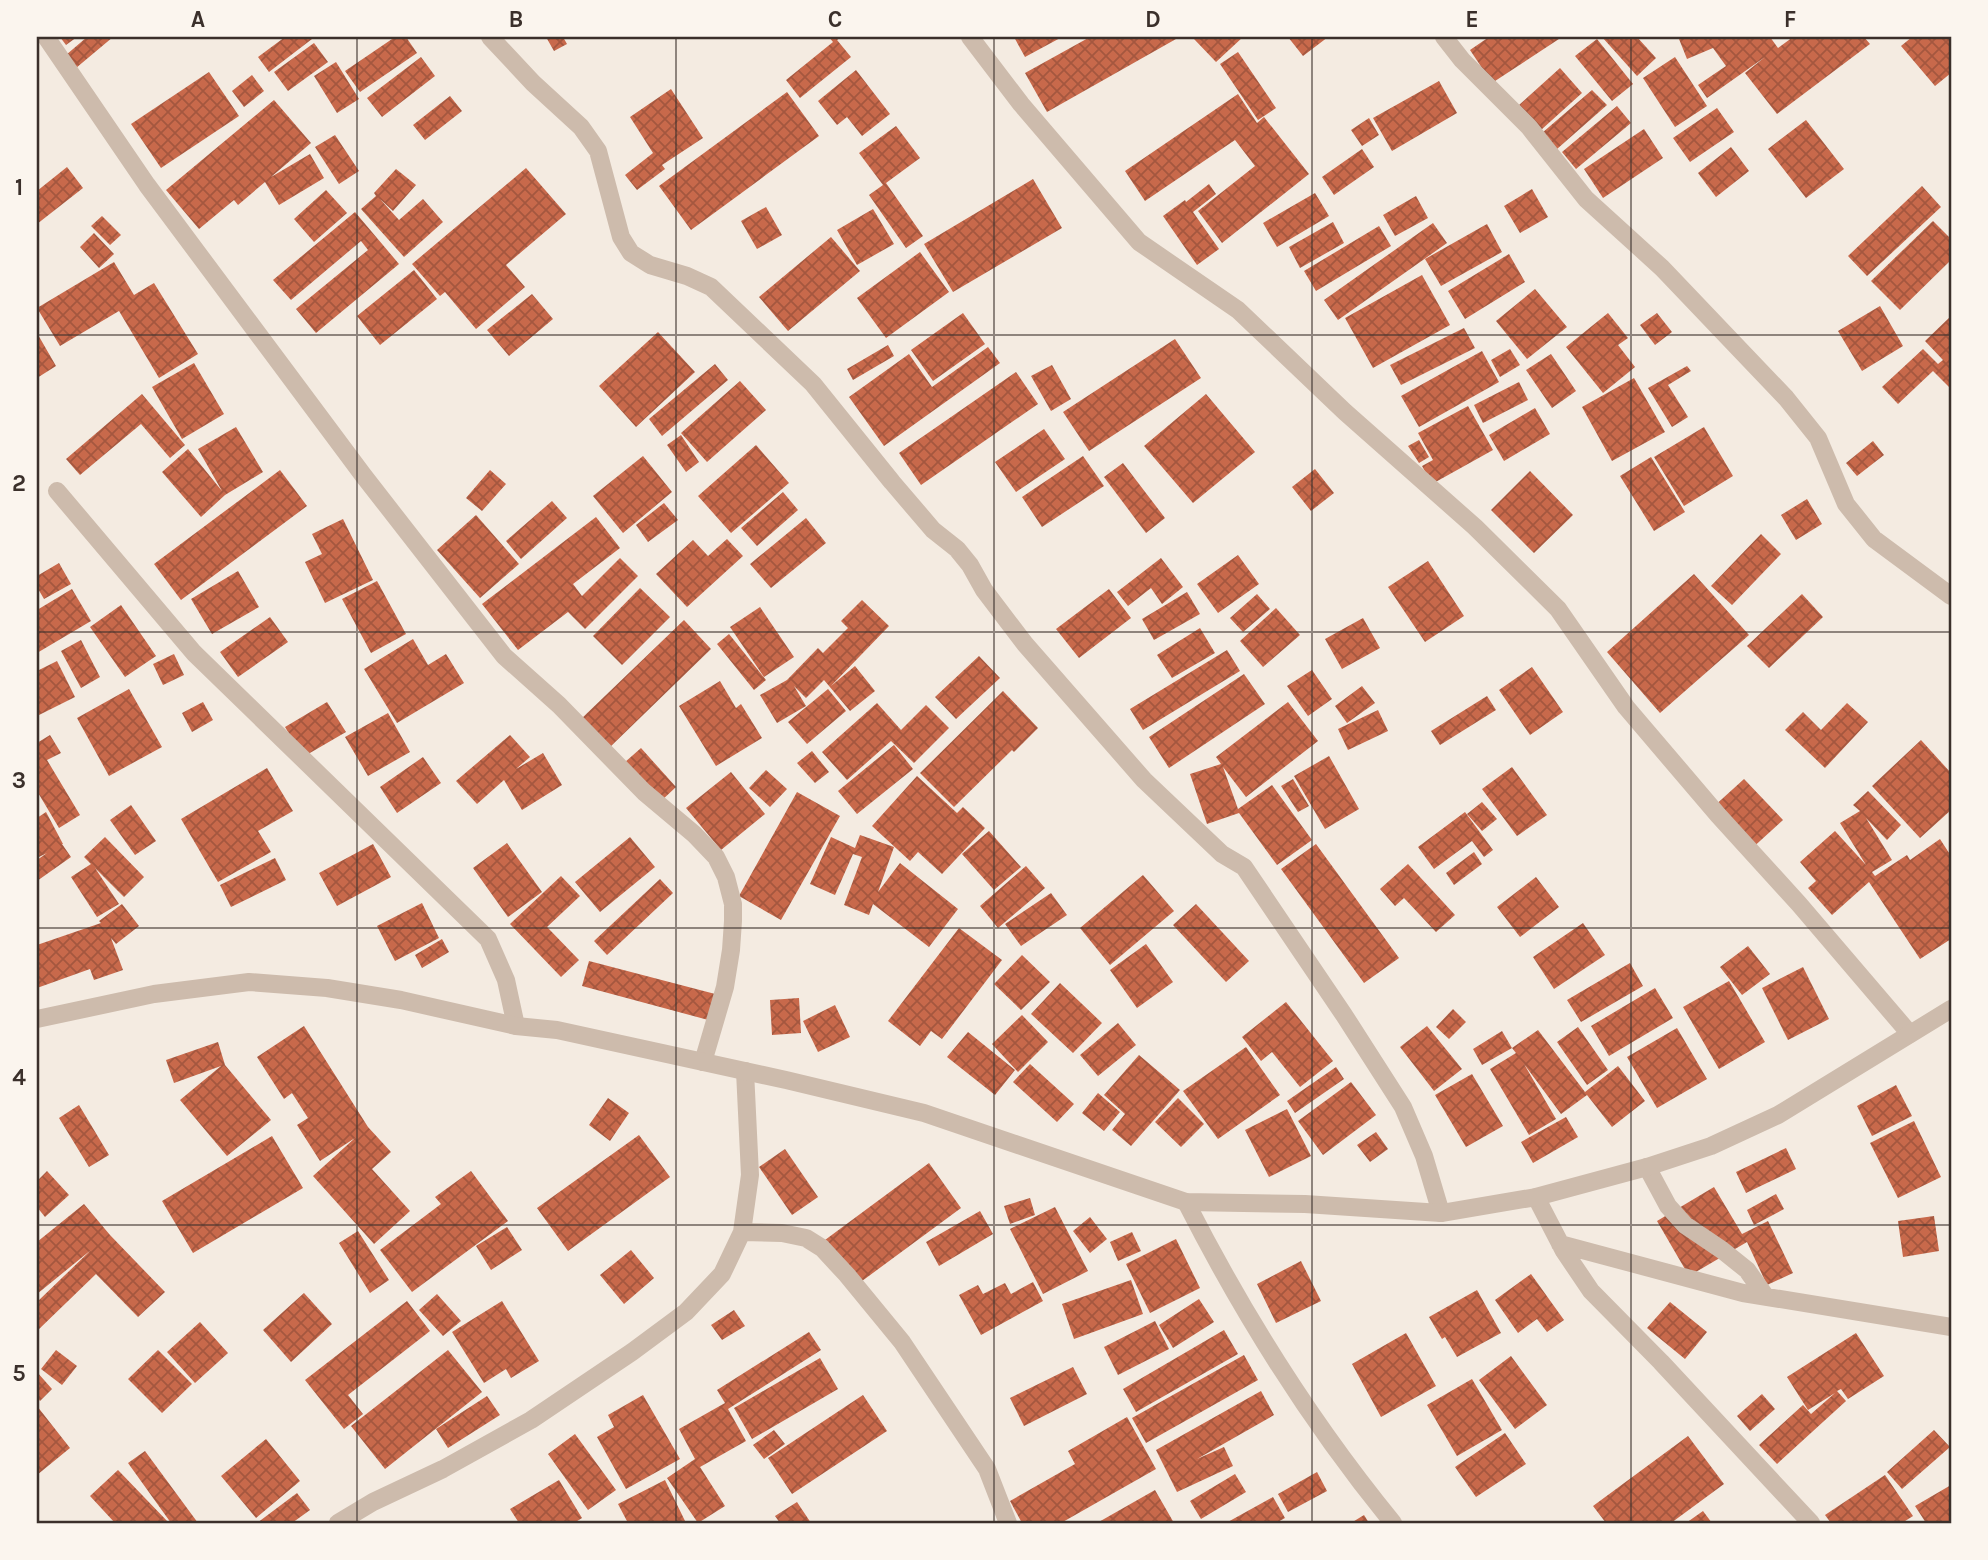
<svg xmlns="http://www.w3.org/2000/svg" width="1988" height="1560" font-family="Karla,sans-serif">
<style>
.building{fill:url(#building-cross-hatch)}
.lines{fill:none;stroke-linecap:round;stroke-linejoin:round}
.minor{stroke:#cdbbac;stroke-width:18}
.tertiary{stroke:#cdbbac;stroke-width:18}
.grid{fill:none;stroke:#3b302b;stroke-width:2;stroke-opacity:0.55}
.neatline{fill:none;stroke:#3b302b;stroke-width:2.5}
.grid-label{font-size:23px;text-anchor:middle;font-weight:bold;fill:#3b302b}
</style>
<defs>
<pattern id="building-cross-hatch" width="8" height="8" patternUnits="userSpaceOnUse" patternTransform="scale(1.75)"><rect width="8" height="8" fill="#c8694b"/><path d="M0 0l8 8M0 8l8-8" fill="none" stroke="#a4573f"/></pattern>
</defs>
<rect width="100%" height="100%" fill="#f4ebe1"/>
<path class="building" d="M60 37H77L66 45Z
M87 37H113L76 68 66 55Z
M285 37H311L312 39 269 72 258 57Z
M395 37H406L417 53 360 92 345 71Z
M546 37H563L567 44 554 51Z
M829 37H841L837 40 851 57 800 98 786 80 833 42Z
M1014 37H1062L1025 57Z
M1090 37H1174L1176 39 1047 112 1025 73Z
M1197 37H1243L1216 62 1194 39Z
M1288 37H1328L1303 56Z
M1489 37H1562L1492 83 1470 50Z
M1602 37H1637L1656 58 1637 76Z
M1684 37H1770L1778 48 1793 37H1864L1870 44 1777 114 1745 73 1765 57 1707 98 1698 85 1726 66 1713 48 1687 59 1679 39Z
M1912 37H1951V73L1935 86 1901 46Z
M1597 39 1633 84 1612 101 1575 56Z
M314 43 328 62 288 91 274 72Z
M1238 52 1276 108 1258 120 1220 64Z
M421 57 435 76 382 117 367 98Z
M1675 57 1707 106 1675 127 1643 78Z
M336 62 359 99 337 113 314 76Z
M1560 68 1582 93 1541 130 1519 105Z
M856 70 890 114 862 136 847 117 837 125 818 101Z
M209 72 239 116 161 168 131 124Z
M252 75 264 91 244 107 232 91Z
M1439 81 1457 113 1392 151 1373 118Z
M671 89 703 138 662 165 665 169 637 190 625 175 653 153 630 117Z
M1592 90 1607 105 1557 149 1542 133Z
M787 92 819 136 691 230 659 186Z
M1238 94 1257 123 1264 117 1309 174 1222 243 1198 211 1255 166 1235 140 1145 201 1125 171Z
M450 96 462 111 425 140 413 125Z
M274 100 311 143 271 177 310 154 324 178 279 205 265 182 238 205 234 200 199 229 166 190Z
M1617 106 1631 123 1576 169 1562 152Z
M1717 108 1734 132 1690 162 1673 138Z
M1369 118 1379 135 1362 146 1351 130Z
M1806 120 1844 169 1806 198 1768 149Z
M896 126 920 158 886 183 923 236 906 248 869 195 883 185 859 153Z
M1644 129 1663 158 1603 198 1584 169Z
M335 135 359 171 339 184 315 147Z
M1731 147 1749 171 1716 197 1698 173Z
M1362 149 1374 167 1334 195 1322 177Z
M67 167 83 188 37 224V191Z
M526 168 566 214 506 265 525 287 476 329 445 292 440 296 412 264Z
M396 169 416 185 393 211 380 199 399 220 423 199 443 222 404 257 361 209 376 196 374 193Z
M1033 179 1062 228 953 292 924 244Z
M1209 184 1216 194 1193 212 1219 249 1197 265 1163 216 1185 200 1186 202Z
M1922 186 1941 207 1867 276 1848 256Z
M1532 189 1548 217 1520 233 1504 206Z
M326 190 347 213 314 242 294 219Z
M1315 193 1329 216 1277 247 1263 223Z
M1416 196 1428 218 1395 236 1383 215Z
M766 207 782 235 757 249 741 221Z
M873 209 894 244 857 265 837 230Z
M355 212 399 264 316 333 296 309 368 250 361 241 291 300 273 280Z
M102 216 121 235 110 245 91 226Z
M1933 221 1951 239V260L1900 310 1871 281Z
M1333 222 1344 243 1300 268 1289 247Z
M1433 223 1447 243 1338 320 1324 300Z
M1487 224 1502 252 1441 286 1425 259Z
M1379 226 1391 246 1316 291 1304 271Z
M94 233 114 254 99 268 80 247Z
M831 237 860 271 788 331 759 297Z
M920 252 949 292 886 338 857 298Z
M1509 254 1525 282 1465 319 1448 291Z
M114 262 134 295 154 283 198 354 159 378 119 311 60 346 37 308Z
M414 270 437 299 380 345 357 316Z
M1422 275 1450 325 1373 368 1345 318Z
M1535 289 1567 327 1527 359 1496 321Z
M532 294 553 319 509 356 487 330Z
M1880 306 1903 346 1862 371 1838 331Z
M963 313 985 344 933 381 911 350Z
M1608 313 1628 338 1618 345 1635 367 1603 393 1566 347Z
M1657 313 1672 332 1655 345 1640 325Z
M1951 316V389L1933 371 1898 404 1882 387 1923 349 1938 364 1943 360 1925 341Z
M1464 328 1475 348 1401 385 1390 365Z
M658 332 695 372 636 427 599 386Z
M37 333 56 366 37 378Z
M1175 339 1201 378 1089 451 1063 412Z
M888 345 894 356 853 380 847 369Z
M988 347 1000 363 884 446 849 397 909 354 932 387Z
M1510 349 1520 365 1500 377 1491 360Z
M1482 351 1499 382 1419 427 1401 396Z
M1551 354 1576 391 1552 408 1526 370Z
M194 363 224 414 182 439 152 387Z
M715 364 728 380 662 436 649 419Z
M1052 365 1071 399 1051 411 1031 376Z
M1687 366 1691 371 1668 385 1688 417 1672 427 1648 388Z
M1016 372 1038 404 921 485 899 453Z
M1634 378 1665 432 1612 461 1582 407Z
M740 381 766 410 707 462 681 433Z
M1519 382 1528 400 1483 423 1474 405Z
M142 394 185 445 170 458 141 424 80 475 66 459Z
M1206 394 1255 452 1193 503 1144 446Z
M1468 406 1493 450 1432 484 1422 466 1433 460 1418 433Z
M1535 408 1550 434 1504 461 1489 435Z
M236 427 263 472 225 495 201 517 162 472 188 449 222 491 198 449Z
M1704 427 1733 476 1684 506 1654 457Z
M1044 429 1065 459 1016 492 995 462Z
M681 435 699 462 686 472 667 445Z
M1419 440 1429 457 1419 463 1408 446Z
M1873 441 1884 455 1857 476 1846 463Z
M756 445 789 483 731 533 698 496Z
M643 456 672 492 623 533 593 496Z
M1083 456 1104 486 1042 527 1022 497Z
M1651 457 1685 512 1654 531 1620 476Z
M1123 463 1165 518 1146 533 1104 477Z
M1315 469 1334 493 1311 511 1292 487Z
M280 470 307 506 181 600 154 564Z
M490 470 506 484 482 511 466 498Z
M1530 471 1573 515 1534 553 1491 510Z
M783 492 798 510 757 546 741 528Z
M1807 499 1822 524 1796 540 1781 515Z
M552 501 567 518 521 559 506 541Z
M664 503 678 520 648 542 636 525Z
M476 515 519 564 480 598 437 550Z
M596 517 620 548 573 584 582 596 620 558 638 576 585 629 568 612 518 650 482 604Z
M806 518 826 543 771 588 750 564Z
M343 519 373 580 325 603 305 562 322 554 312 534Z
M1761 534 1781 554 1732 605 1711 586Z
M727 539 743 556 687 607 656 574 693 540 708 556Z
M1238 555 1259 584 1218 613 1197 584Z
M1161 558 1183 587 1162 604 1151 588 1128 606 1117 592Z
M1428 561 1464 616 1425 642 1388 587Z
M59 563 71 584 44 599 37 587V576Z
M238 571 259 607 212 634 191 599Z
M1694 574 1749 635 1660 713 1607 652Z
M377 581 406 634 371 653 342 599Z
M640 588 670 617 622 665 593 636Z
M72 589 91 621 37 653V610Z
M1109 589 1131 618 1079 658 1056 629Z
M1187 592 1200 614 1154 640 1142 619Z
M1257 594 1270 609 1243 632 1230 618Z
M1802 594 1823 617 1769 668 1747 646Z
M862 600 889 626 831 686 855 666 875 691 850 711 824 680 806 698 794 686 806 706 777 723 760 695 787 680 818 648 823 653 848 628 841 621Z
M121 605 156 656 125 677 90 627Z
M760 607 794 657 764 677 730 627Z
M1276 608 1300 635 1263 667 1240 641Z
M270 617 288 642 238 677 220 652Z
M1363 618 1380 648 1342 669 1325 639Z
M684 620 711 649 608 749 580 720Z
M1200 628 1215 653 1172 678 1157 655Z
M729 634 766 680 754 690 717 644Z
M413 639 428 665 446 654 464 683 397 723 364 669Z
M81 640 100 677 81 688 61 651Z
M1227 650 1240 671 1143 730 1130 709Z
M174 654 184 675 163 685 153 664Z
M979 656 1000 678 956 719 935 697Z
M57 661 75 697 37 716V671Z
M1532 667 1563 712 1530 735 1499 690Z
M1312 670 1332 699 1308 716 1287 686Z
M1244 674 1265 704 1169 768 1149 737Z
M720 681 736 708 741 704 762 738 716 766 679 706Z
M1362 686 1375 703 1347 723 1335 706Z
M129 689 162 747 109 776 77 718Z
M828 689 846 711 807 744 788 722Z
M1003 691 1038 728 1014 752 1012 750 954 807 920 773Z
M1487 696 1496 710 1440 745 1431 731Z
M203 702 213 720 192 732 182 713Z
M327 702 346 732 303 757 285 727Z
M1288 702 1318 741 1246 797 1223 767 1238 809 1272 785 1312 840 1277 865 1239 813 1207 824 1190 774 1221 764 1216 757Z
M877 703 901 730 926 705 949 728 914 763 891 741 847 780 822 752Z
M1847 703 1868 722 1825 768 1785 730 1803 712 1821 730Z
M1378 710 1388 731 1348 750 1338 729Z
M388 713 410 752 368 776 345 737Z
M50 735 61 753 47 760 80 815 59 828 37 791V743Z
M510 735 530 757 516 769 543 753 562 785 522 810 504 780 477 804 456 781Z
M1921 740 1951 773V810L1920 838 1872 786Z
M894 745 913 769 857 814 838 791Z
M641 748 676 787 660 802 624 763Z
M812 751 829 772 815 783 797 763Z
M1329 756 1359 809 1325 829 1294 776Z
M423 757 441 783 397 813 380 787Z
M1512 767 1547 815 1517 836 1482 789Z
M267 768 293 811 258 831 271 852 218 882 181 819Z
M766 770 787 789 770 807 749 788Z
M731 772 765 814 721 850 686 808Z
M917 776 957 813 963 807 985 828 942 874 918 852 910 861 872 826Z
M1293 779 1309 806 1298 812 1281 786Z
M1744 779 1783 820 1749 851 1711 809Z
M1868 791 1901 825 1887 840 1866 818 1892 860 1872 872 1875 876 1907 855 1910 860 1940 839 1951 856V939L1920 959 1869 882 1832 915 1808 888 1816 881 1800 862 1835 831 1866 865 1840 823 1860 811 1853 805Z
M797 792 840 816 781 920 739 896Z
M1482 802 1497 819 1482 831 1467 814Z
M131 805 156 841 135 855 110 820Z
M46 812 63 844H62L71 857 37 881V860L47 853 37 858V818Z
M1465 812 1493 850 1484 857 1472 841 1434 869 1418 847Z
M989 831 1021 867 994 890 962 854Z
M860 835 894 847 878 892 900 863 958 909 929 947 873 904 869 915 844 905 862 857 853 854 835 895 810 884 831 837 855 848Z
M105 837 144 877 124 897 95 868 119 904 97 917 71 877 91 864 84 857Z
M630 837 655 867 600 912 575 882Z
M507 843 542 892 508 917 473 868Z
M373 844 391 877 337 906 319 873Z
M1316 844 1399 958 1364 983 1281 869Z
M1474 852 1482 864 1454 885 1446 873Z
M275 858 286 880 231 907 220 885Z
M1408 864 1455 915 1436 932 1404 898 1395 906 1380 889Z
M1026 866 1045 888 998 928 980 906Z
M1143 875 1174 911 1110 965 1080 928Z
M561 876 580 896 547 927 579 960 561 977 510 924Z
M1536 877 1559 907 1520 937 1497 907Z
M660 879 673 893 607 955 594 941Z
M1051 893 1067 915 1021 946 1005 924Z
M422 903 439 938 395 961 377 926Z
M122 904 139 926 116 944 111 938 123 970 94 980 90 969 37 988V945L101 923 99 921Z
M1196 904 1249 961 1226 982 1173 925Z
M1583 923 1605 955 1554 989 1533 957Z
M959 928 1002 960 942 1039 931 1031 920 1046 888 1021Z
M442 939 449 952 422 968 415 955Z
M1146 944 1173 982 1137 1008 1110 970Z
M1748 946 1770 974 1742 995 1720 967Z
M1022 955 1050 982 1021 1010 994 984Z
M589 961 719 995 712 1021 582 986Z
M1630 963 1643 986 1581 1022 1567 1000Z
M1803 967 1829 1019 1788 1040 1762 988Z
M1729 981 1765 1042 1719 1069 1683 1007Z
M1060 983 1102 1023 1073 1053 1031 1014Z
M1655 988 1673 1018 1609 1056 1591 1026Z
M799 998 801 1033 772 1035 770 1000Z
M1286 1002 1333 1061 1300 1087 1272 1052 1261 1061 1242 1037Z
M835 1005 850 1037 818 1052 803 1021Z
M1453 1009 1466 1022 1449 1039 1436 1027Z
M1022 1015 1048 1042 1018 1072 992 1044Z
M1118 1023 1136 1045 1098 1076 1080 1055Z
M304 1026 368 1127 391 1152 372 1169 410 1211 374 1244 313 1176 355 1138 320 1161 297 1125 308 1118 292 1093 284 1099 257 1057Z
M1427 1026 1462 1069 1434 1091 1400 1047Z
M1578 1027 1608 1070 1587 1085 1557 1042Z
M1677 1028 1707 1079 1657 1108 1627 1057Z
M1538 1030 1585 1092 1618 1066 1645 1101 1612 1127 1587 1095 1561 1114 1524 1064 1556 1119 1529 1135 1490 1069 1516 1053 1512 1048Z
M1502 1031 1512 1048 1482 1065 1473 1049Z
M968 1032 1015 1070 995 1095 947 1057Z
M218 1042 225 1065 271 1120 227 1156 180 1100 221 1066 174 1083 166 1060Z
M1246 1047 1280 1095 1218 1139 1183 1091Z
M1139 1055 1180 1090 1131 1146 1112 1130 1125 1114 1104 1095Z
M1030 1064 1074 1104 1057 1122 1013 1082Z
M1336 1067 1344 1079 1295 1113 1287 1101Z
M1472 1074 1503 1126 1466 1147 1435 1095Z
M1351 1082 1376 1115 1323 1155 1298 1121Z
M1896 1085 1912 1116 1872 1136 1857 1106Z
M1098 1093 1120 1112 1104 1131 1082 1113Z
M608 1098 629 1113 610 1141 589 1125Z
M1178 1098 1204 1124 1181 1147 1155 1122Z
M79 1105 109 1155 89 1167 59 1118Z
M1287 1109 1311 1156 1269 1177 1245 1130Z
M1566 1117 1578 1137 1533 1163 1521 1142Z
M1914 1121 1941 1177 1898 1198 1870 1143Z
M1376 1132 1388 1149 1370 1162 1357 1145Z
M639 1135 670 1177 568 1251 537 1208Z
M272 1136 303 1188 193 1253 162 1201Z
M1786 1148 1796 1169 1746 1193 1736 1172Z
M785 1149 818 1197 792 1215 759 1167Z
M929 1163 961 1208 858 1284 825 1240Z
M47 1171 69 1195 45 1217 37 1207V1181Z
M471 1171 508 1221 412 1292 380 1250 441 1204 435 1197Z
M1714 1187 1742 1234 1768 1221 1793 1273 1767 1285 1747 1242 1689 1276 1657 1221Z
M1776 1194 1784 1209 1754 1225 1747 1210Z
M1030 1198 1035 1215 1010 1224 1004 1206Z
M84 1204 110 1235 165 1292 138 1317 96 1274 37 1331V1302L91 1250 37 1294V1242Z
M1055 1207 1088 1271 1043 1294 1010 1229Z
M980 1211 993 1234 939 1266 926 1242Z
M1934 1216 1939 1251 1903 1257 1898 1221Z
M1090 1217 1107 1239 1090 1253 1073 1231Z
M507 1227 522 1250 491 1270 476 1246Z
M358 1231 389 1280 370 1293 339 1243Z
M1132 1232 1141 1251 1118 1261 1110 1242Z
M1176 1239 1200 1288 1150 1313 1126 1264Z
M631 1250 654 1278 624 1304 600 1275Z
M1301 1261 1321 1301 1276 1323 1257 1284Z
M1531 1274 1564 1320 1547 1332 1537 1319 1518 1333 1495 1300Z
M1131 1280 1143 1314 1074 1339 1062 1304Z
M1033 1282 1043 1301 981 1335 959 1295 978 1285 983 1294 1005 1283 1011 1294Z
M1477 1290 1501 1333 1457 1357 1445 1337 1442 1339 1429 1317Z
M304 1293 332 1324 291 1362 263 1330Z
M437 1294 461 1321 443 1336 419 1310Z
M1199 1299 1214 1322 1173 1348 1159 1325Z
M407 1301 430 1331 348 1395 363 1414 344 1429 305 1380Z
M502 1301 539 1361 511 1378 506 1369 484 1383 452 1332Z
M1670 1302 1707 1332 1685 1359 1647 1328Z
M734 1310 745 1326 722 1340 711 1325Z
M1155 1321 1169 1349 1118 1375 1104 1347Z
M200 1322 228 1353 195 1383 167 1352Z
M1224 1330 1238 1354 1136 1412 1123 1389Z
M809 1332 821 1350 728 1409 746 1441 700 1467 725 1506 698 1523 667 1478 695 1459 679 1429 725 1403 717 1390Z
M1406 1333 1436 1386 1381 1417 1352 1364Z
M1856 1333 1884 1376 1848 1399 1841 1389 1837 1391 1846 1401 1777 1464 1759 1445 1803 1405 1811 1414 1835 1393 1808 1410 1787 1377Z
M56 1350 77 1366 62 1385 41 1369Z
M158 1350 192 1384 162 1413 128 1379Z
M448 1350 482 1392 385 1469 351 1426Z
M1244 1355 1258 1380 1146 1443 1132 1418Z
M1511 1356 1547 1405 1515 1429 1479 1380Z
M820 1358 838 1389 752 1439 734 1408Z
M1073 1367 1087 1394 1024 1426 1010 1398Z
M37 1372 52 1389 40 1401 37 1397Z
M1472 1379 1502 1430 1457 1456 1427 1405Z
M1261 1391 1274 1415 1197 1459 1224 1447 1233 1466 1177 1492 1156 1450Z
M1762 1394 1775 1409 1750 1431 1737 1416Z
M643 1395 680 1459 626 1489 597 1437 614 1427 608 1415Z
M863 1395 887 1431 792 1494 768 1458Z
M487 1396 500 1415 448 1448 436 1429Z
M37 1406 70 1448 37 1475Z
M1127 1417 1156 1469 1061 1523H1022L1010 1501 1075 1464 1068 1451Z
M774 1430 785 1444 764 1459 753 1445Z
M1934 1430 1950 1447 1902 1489 1887 1472Z
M1505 1433 1526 1464 1476 1497 1455 1467Z
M575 1434 616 1490 588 1510 548 1454Z
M1688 1436 1724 1484 1671 1523H1606L1593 1506Z
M266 1439 300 1481 256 1518 221 1476Z
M145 1451 198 1523H171L128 1463Z
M118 1470 169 1523H115L90 1496Z
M1317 1472 1327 1491 1288 1512 1278 1494Z
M1235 1474 1246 1492 1201 1519 1190 1501Z
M1885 1475 1913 1516 1902 1523H1831L1825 1515Z
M559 1480 582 1518 574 1523H519L510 1509Z
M665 1480 686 1523H628L618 1504Z
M1951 1485V1523H1926L1915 1506Z
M1155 1490 1174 1523H1097Z
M297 1493 310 1510 292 1523H257Z
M1273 1497 1285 1518 1276 1523H1226Z
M797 1502 811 1523H780L775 1516Z
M1703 1511 1712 1523H1686Z
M1364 1515 1369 1523H1351Z"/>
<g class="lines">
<path class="minor" d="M46 37 147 185 363 475 504 656 559 705 644 792 694 834 716 857 726 877 733 904V921L731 950 725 987 703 1062
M490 37 533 83 581 127 598 151 621 237 631 253 650 265 687 276 711 287 813 384 892 482 933 530 957 549 970 565 984 590 1025 644 1144 780 1222 854 1244 867 1344 1015 1403 1107 1424 1156 1441 1213
M970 37 1021 104 1139 242 1238 310 1345 412 1475 527 1558 609 1626 707 1718 815 1799 904 1910 1034
M1444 37 1462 60 1529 127 1586 199 1662 268 1786 398 1818 438 1846 504 1874 539 1951 596
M57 491 194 653 488 939 506 980 516 1026
M1647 1167 1668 1206 1685 1225 1722 1250 1747 1270 1766 1297
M1536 1197 1564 1251 1591 1291 1661 1362 1811 1523
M1186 1202C1244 1316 1312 1424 1393 1523
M742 1232 782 1233 806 1238 822 1248 847 1275 902 1342 987 1469 1008 1523
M1560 1244 1743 1293 1951 1327
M338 1523 373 1502 443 1469 531 1420 632 1352 686 1312 722 1274 742 1232 750 1175 745 1071"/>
<path class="tertiary" d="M37 1019 154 994 249 982 327 988 401 1000 516 1026 557 1030 786 1080 924 1113 1186 1202 1305 1204 1441 1213 1536 1197 1647 1167 1711 1146 1778 1115 1951 1009"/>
</g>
<path class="grid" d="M357 37V1523M676 37V1523M994 37V1523M1312 37V1523M1631 37V1523M37 335H1951M37 632H1951M37 928H1951M37 1225H1951"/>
<rect width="1988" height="1560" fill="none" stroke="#fbf5ee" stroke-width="77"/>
<rect x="38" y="38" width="1912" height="1484" class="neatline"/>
<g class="grid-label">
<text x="198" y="27">A</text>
<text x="516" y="27">B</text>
<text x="835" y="27">C</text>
<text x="1153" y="27">D</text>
<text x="1472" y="27">E</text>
<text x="1790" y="27">F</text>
<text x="19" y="195">1</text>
<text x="19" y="491">2</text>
<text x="19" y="788">3</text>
<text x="19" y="1085">4</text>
<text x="19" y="1381">5</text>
</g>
</svg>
